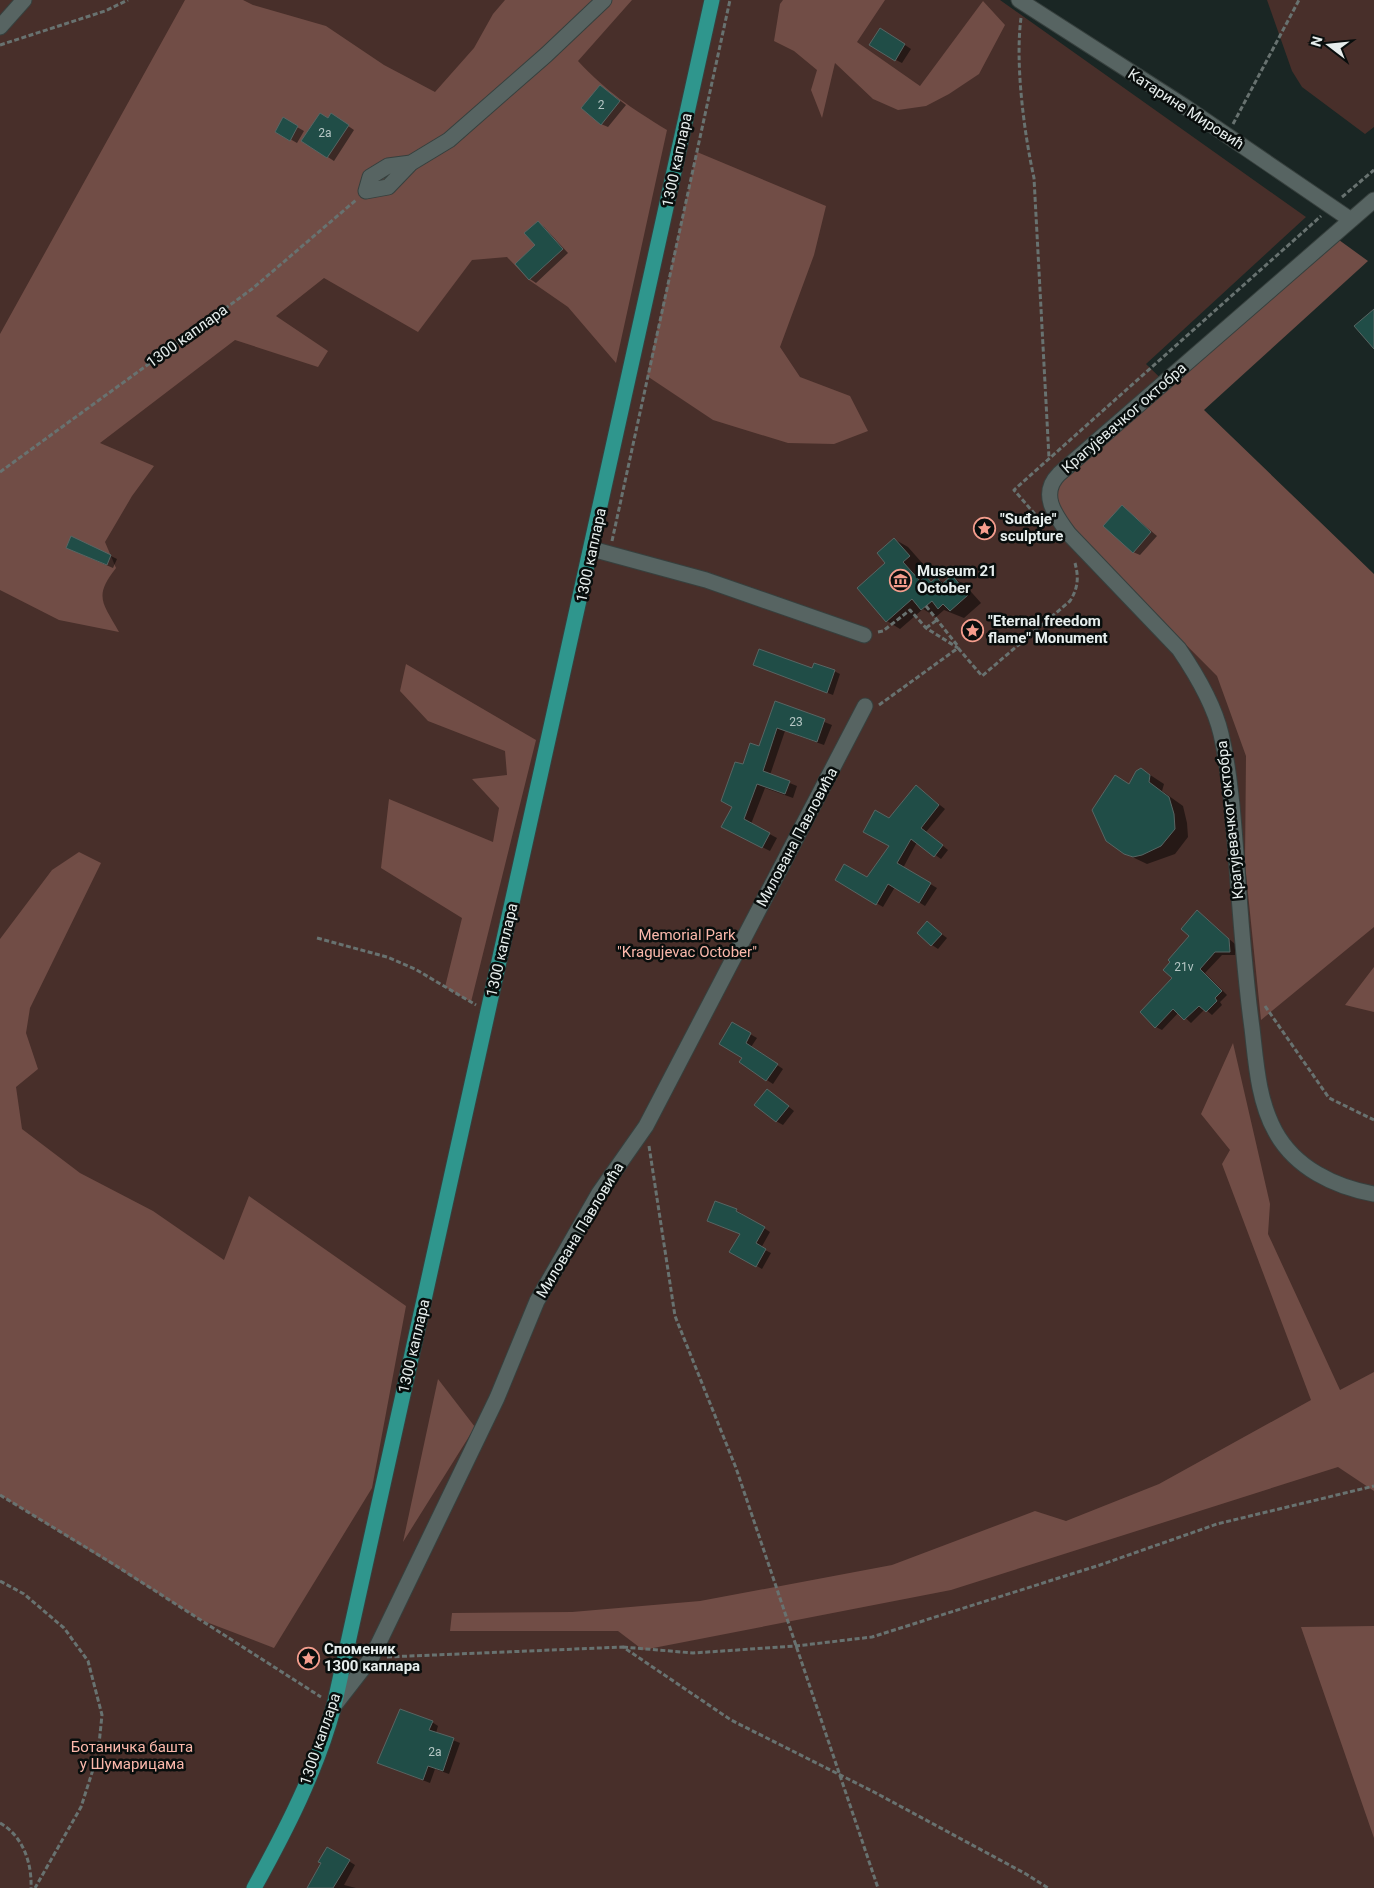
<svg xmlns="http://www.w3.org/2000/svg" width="1374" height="1888" font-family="Roboto,sans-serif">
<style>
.green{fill:#482f2a}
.forest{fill:#714d46}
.shadow{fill:#0007}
.building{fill:#204d47;stroke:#586563}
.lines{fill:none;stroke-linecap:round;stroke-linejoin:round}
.minor-casing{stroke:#37403e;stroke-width:17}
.major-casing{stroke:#37403e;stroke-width:17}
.path{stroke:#687270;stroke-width:3;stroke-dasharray:5 2.5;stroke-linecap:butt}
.minor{stroke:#576462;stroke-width:15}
.major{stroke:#2f968d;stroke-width:15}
.labels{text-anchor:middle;stroke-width:5;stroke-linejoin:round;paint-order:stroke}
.number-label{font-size:12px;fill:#b5c6c4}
.street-label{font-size:15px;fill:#e7eeed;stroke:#090e0d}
.poi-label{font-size:15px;font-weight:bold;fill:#e7eeed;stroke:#090e0d;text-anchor:start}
.park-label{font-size:15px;fill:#fbb8ab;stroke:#090e0d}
</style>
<rect width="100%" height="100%" fill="#1a2624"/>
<path class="green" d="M0 0H1000L1306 217 1146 364 1374 585V1888H0Z
M1267 0H1374V127L1365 134 1302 87 1292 71Z"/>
<path class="forest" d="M185 0H243L253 5 326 26 384 65 435 92 474 48 493 14 505 0H632L578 61C607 92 631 108 667 130L616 363 568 307 529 280 507 257 472 260 418 332 324 278 276 316 328 351 318 367 235 340 100 443 154 466 132 496 105 542 116 568C93 597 103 603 119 632L59 620 0 590V334Z
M783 0H885L857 42 920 86 983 1 1005 25 979 74 949 94 926 106 898 110 873 99 835 63 822 118 811 90 817 70 794 51 774 41 780 4Z
M697 152 826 206 814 255 780 347 800 377 850 396 868 431 834 444 788 443 713 420 647 376Z
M1328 232 1368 261 1204 410 1374 574V927L1261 1020 1245 864 1246 756 1217 676 1065 523 1053 506 1062 475Z
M406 664 536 740 471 1002 445 987 462 918 381 868 389 799 493 842 499 808 472 779 507 775 505 751 428 721 400 691Z
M79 852 101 863 30 1008 26 1033 38 1069 16 1087 22 1129 80 1173 153 1211 224 1260 249 1196 406 1306 372 1488 274 1648 201 1620 0 1495V939L52 870Z
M1374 967V1012L1345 1005Z
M1233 1043 1270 1204 1268 1234 1340 1390 1374 1372V1491L1338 1467 951 1590 643 1650 618 1631H450L452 1613 572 1612 700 1601 892 1565 1035 1511 1066 1521 1159 1484 1311 1400 1222 1164 1230 1150 1201 1114Z
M438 1379 475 1427 403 1542Z
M1374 1626V1838L1301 1627Z"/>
<path class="shadow" d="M887 33 911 49 902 63 896 60Z
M601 86 626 105 608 127 601 124Z
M283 119 304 131 297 143 276 131Z
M329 119H338L354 130 334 161 303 141Z
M538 223 544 227 568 253 536 283 530 279 537 245Z
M1123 507 1157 536 1140 555 1133 552Z
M894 539 908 547 923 564 916 570 924 579 926 578 933 582 937 579 945 583 952 577 965 585 981 603 964 618 944 610 936 617 923 609 900 629 887 621V563Z
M74 551 111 556 117 559 113 568Z
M760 667 834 671 840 674 833 695Z
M776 703 832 725 824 745 785 731 770 775 797 786 793 798 765 788 751 824 777 838 770 851 730 831 733 807 744 766 760 748Z
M1141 769 1164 784 1162 791 1183 806 1187 823 1188 837 1175 854 1147 864 1124 853 1130 785Z
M922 791 945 809 926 832 948 850 941 859 917 842 903 868 937 888 925 906 895 887 883 907 836 880 868 879 890 846 889 819Z
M1198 912 1235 944V955H1222L1205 973 1227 995 1220 1002 1222 1005 1212 1015 1205 1009 1191 1023 1179 1012 1162 1030 1156 1027Z
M927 923 947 938 938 949 932 945Z
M732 1024 757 1038 751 1047 783 1069 773 1084 740 1062 744 1057Z
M768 1090 794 1111 783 1125 776 1121Z
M736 1210 770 1232 761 1248 771 1253 762 1269 731 1251 741 1234 715 1224Z
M432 1722 438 1726 436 1733 460 1743 449 1774 435 1769 430 1783 379 1763Z
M328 1848 355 1865 344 1885 356 1888H308Z"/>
<path class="building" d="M880 28 905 44 895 61 869 45Z
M600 85 620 101 601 125 581 108Z
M320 113 328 118 331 113 349 125 327 158 301 141Z
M283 117 298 126 290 141 275 132Z
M538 221 563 249 529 280 515 264 535 245 524 233Z
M1374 309V349L1354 326Z
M1122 505 1151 532 1133 553 1103 526Z
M71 536 111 555 107 565 66 548Z
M894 538 910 556 903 562 920 581 926 576 931 582 937 577 942 584 952 575 968 595 950 611 943 604 938 609 932 601 921 610 912 599 886 622 857 588 885 563 877 553Z
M759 649 812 668 814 663 835 670 827 693 753 665Z
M775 701 825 719 817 742 777 728 763 771 790 781 785 794 757 784 744 819 770 833 762 848 721 827 732 807 721 801 735 762 743 764 750 743 759 746Z
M1141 768 1150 775 1149 782 1169 797 1174 814 1175 829 1161 846 1142 855 1133 857 1124 854 1106 841 1092 810 1115 775 1129 784 1136 771Z
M916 785 939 805 921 828 943 845 934 857 911 839 897 863 931 883 919 903 888 884 876 905 835 880 844 864 867 877 889 846 863 832 875 810 889 818Z
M1197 910 1229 939 1230 952H1215L1200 969 1222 991 1215 998 1217 1001 1206 1012 1199 1006 1184 1020 1173 1009 1155 1028 1140 1012 1172 978 1163 970 1170 962 1168 960 1189 936 1181 929Z
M927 921 942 934 931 946 917 933Z
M732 1022 751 1033 746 1043 778 1064 766 1081 739 1062 742 1058 719 1044Z
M767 1089 789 1106 776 1122 754 1105Z
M715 1201 737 1209 736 1211 765 1227 756 1243 766 1249 756 1267 729 1252 740 1234 707 1221Z
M400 1709 433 1721 429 1730 454 1738 443 1771 428 1766 423 1780 377 1763Z
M327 1847 350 1860 333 1888H307L321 1863 318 1862Z"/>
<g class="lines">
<defs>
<path id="minor" d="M1019 0 1184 106 1351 220
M0 27 24 0
M411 163 388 166 370 177 366 191 388 187 411 163 449 140 546 55 604 0
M1374 200 1059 474C1039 494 1055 515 1069 534L1179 649C1196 674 1214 704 1221 734 1230 773 1233 814 1236 854 1240 912 1244 970 1252 1028 1256 1062 1258 1100 1275 1131 1295 1168 1335 1187 1374 1194
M592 549 706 580 864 635
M334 1706 372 1657 497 1398 537 1301 599 1193 646 1126 865 706"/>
<path id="major" d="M254 1888C286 1830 317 1770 334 1706L712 0"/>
</defs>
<use href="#minor" class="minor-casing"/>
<use href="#major" class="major-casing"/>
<path class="path" d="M1021 18C1015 63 1024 133 1034 178L1049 458
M0 45 105 11 128 0
M1233 124 1299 0
M1342 197 1374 170
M0 472 252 289 356 200
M1040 520 1014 490 1321 216
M612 541 730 0
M926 606 957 645
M926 628 937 620
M878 632 883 631 910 610 926 628 958 648
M879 705 958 648 982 676 1070 601C1078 588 1079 578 1075 563
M317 938 387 957 415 969 476 1005
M1265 1006 1329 1098 1374 1120
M649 1146 675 1316 736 1468 878 1888
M0 1495 110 1562 321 1697
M0 1581 24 1594 64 1628 88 1661 102 1715 98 1754 81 1807 35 1888
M623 1647 693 1653 796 1646 872 1637 1100 1565 1217 1524 1374 1486
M387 1657 623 1647 731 1720 874 1792 1026 1874 1048 1888
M0 1823C23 1836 32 1863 31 1888"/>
<use href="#minor" class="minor"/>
<use href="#major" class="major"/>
</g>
<defs>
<symbol id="sight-ring" viewBox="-11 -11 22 22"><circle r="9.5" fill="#090e0d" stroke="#f49d8d" stroke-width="1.5"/><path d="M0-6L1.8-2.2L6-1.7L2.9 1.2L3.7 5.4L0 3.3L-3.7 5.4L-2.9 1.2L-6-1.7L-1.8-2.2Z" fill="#f49d8d"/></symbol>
<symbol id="museum-ring" viewBox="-11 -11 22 22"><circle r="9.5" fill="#090e0d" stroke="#f49d8d" stroke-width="1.5"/><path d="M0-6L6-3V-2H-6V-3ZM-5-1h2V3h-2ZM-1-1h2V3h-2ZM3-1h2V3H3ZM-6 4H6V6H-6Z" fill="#f49d8d"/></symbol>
</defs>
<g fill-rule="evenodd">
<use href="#sight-ring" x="972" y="516" width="25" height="25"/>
<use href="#museum-ring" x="888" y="568" width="25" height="25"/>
<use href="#sight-ring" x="960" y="618" width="25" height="25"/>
<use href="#sight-ring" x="296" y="1646" width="25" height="25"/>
</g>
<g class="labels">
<g class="number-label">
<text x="601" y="109">2</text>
<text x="325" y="137">2a</text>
<text x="796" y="726">23</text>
<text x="1184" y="971">21v</text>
<text x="435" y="1756">2a</text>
</g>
<g class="street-label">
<text transform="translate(1186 109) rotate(33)" y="5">Катарине Мировић</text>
<text transform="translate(677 160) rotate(-78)" y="5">1300 каплара</text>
<text transform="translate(187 336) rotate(-36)" y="5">1300 каплара</text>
<text transform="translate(1124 418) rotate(-41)" y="5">Крагујевачког октобра</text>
<text transform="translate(591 555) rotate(-78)" y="5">1300 каплара</text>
<text transform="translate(1230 820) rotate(-96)" y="5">Крагујевачког октобра</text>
<text transform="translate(797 837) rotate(-62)" y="5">Милована Павловића</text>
<text transform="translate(502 950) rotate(-77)" y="5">1300 каплара</text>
<text transform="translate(580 1230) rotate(-59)" y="5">Милована Павловића</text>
<text transform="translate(414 1346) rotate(-77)" y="5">1300 каплара</text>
<text transform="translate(320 1739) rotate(-71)" y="5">1300 каплара</text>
</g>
<g class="poi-label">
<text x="1000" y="524">"Suđaje"<tspan x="1000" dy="17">sculpture</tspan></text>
<text x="917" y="576">Museum 21<tspan x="917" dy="17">October</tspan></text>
<text x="988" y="626">"Eternal freedom<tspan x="988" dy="17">flame" Monument</tspan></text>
<text x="324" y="1654">Споменик<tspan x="324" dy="17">1300 каплара</tspan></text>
</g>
<g class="park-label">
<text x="687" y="940">Memorial Park<tspan x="687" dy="17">"Kragujevac October"</tspan></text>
<text x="132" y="1752">Ботаничка башта<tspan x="132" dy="17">у Шумарицама</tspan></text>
</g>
</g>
<g transform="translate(1329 45) rotate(286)" stroke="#090e0d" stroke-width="4" paint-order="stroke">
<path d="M0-4L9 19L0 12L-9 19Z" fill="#e7eeed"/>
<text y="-8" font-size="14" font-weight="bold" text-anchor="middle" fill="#e7eeed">N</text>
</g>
</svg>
